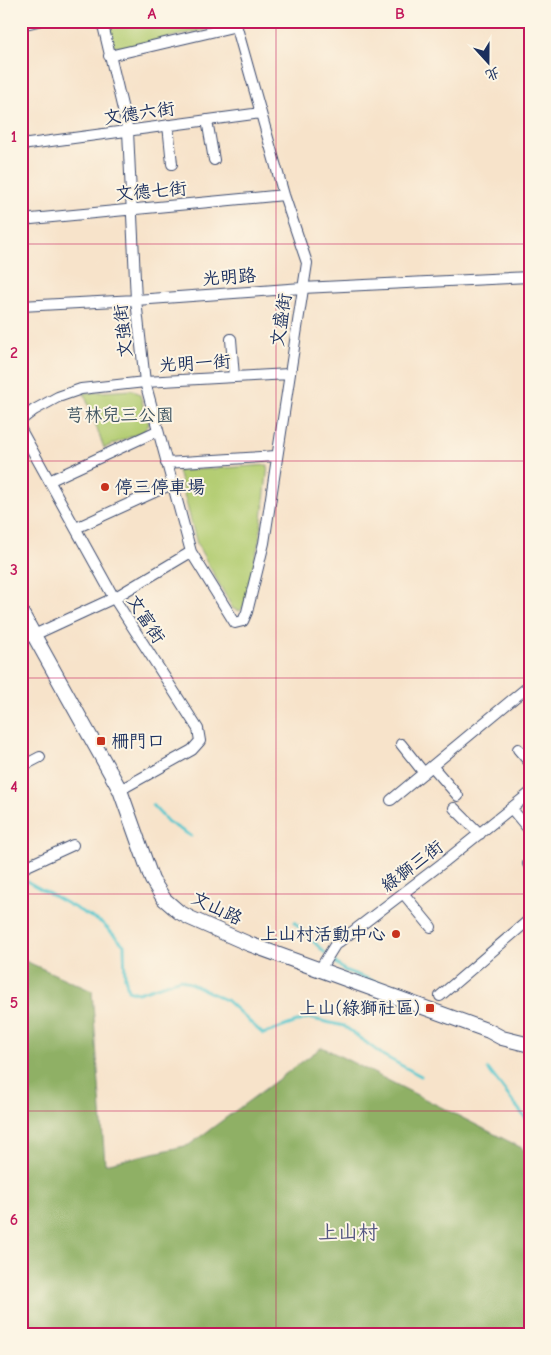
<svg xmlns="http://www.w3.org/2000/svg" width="551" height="1355" font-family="'Comic Neue','LXGW WenKai TC',sans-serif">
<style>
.green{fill:#b4cd73;stroke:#687e68}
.forest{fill:#8fb065;stroke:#557062}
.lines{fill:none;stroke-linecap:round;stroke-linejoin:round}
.stream{stroke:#5ac7ce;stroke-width:3}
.street-casing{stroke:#3c4a6e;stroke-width:12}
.secondary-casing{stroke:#3c4a6e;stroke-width:16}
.street{stroke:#fff;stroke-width:10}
.secondary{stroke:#fff;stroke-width:14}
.grid{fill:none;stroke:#c2185b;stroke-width:1;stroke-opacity:0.55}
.poi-dot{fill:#c8321e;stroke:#fcf5e5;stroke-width:2}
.labels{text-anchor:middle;stroke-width:4;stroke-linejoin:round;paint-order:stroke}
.street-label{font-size:18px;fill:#1b2f5e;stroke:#fcf5e5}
.park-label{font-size:18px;fill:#415663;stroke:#fcf5e5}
.poi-label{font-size:18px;fill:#1b2f5e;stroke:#fcf5e5;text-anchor:start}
.quarter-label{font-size:20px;fill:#545682;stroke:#fcf5e5}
.neatline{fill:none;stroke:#c2185b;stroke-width:2}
.grid-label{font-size:16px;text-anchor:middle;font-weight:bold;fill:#c2185b}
</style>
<rect width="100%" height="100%" fill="#fcf5e5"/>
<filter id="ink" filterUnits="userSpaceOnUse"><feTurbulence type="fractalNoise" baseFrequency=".02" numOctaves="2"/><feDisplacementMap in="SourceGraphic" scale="10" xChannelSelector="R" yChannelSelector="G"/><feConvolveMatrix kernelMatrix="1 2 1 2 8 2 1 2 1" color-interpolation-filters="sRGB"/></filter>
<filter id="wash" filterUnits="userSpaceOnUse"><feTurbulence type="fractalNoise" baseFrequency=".0096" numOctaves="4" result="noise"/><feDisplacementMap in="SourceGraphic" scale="20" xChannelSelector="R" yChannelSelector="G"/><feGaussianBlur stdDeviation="1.12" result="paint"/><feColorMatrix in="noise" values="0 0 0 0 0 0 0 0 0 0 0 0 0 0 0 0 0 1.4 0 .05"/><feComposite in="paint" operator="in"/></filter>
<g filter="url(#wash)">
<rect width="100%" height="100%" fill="#f7e3ca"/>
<path class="green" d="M108 21H227L225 25 123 48 113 45Z
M133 390 140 395 149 424 144 431 104 448 84 393Z
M268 465 260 537 244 606 240 611 233 609 197 544 178 471Z"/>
<path class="forest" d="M21 959 92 991 105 1164 189 1145 322 1047 522 1148 530 1156V1334H21Z"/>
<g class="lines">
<path class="stream" d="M152 805 168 822 191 836
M21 878 102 923 124 945 125 977 128 990 138 993 181 979 226 1000 263 1034 308 1018 344 1026 384 1056 421 1076
M294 922 325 953
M335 962 344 970 449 1009
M488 1069 530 1124"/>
</g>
</g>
<g filter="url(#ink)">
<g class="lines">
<defs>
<path id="street" d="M102 21 128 131 136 300 145 382 191 552 235 623 243 621 247 612 264 543 307 263 284 195 235 21
M21 25 38 21
M109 56 237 26
M207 120 214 160
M168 125 172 164
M21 145 261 113
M21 220 284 195
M21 306 136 300 302 288 530 277
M231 339 234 377
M21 420 34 410 58 397 81 389 145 382 289 374
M21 430 114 598 198 729 200 741 192 750 120 790
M166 463 276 456
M49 481 157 431
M76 528 172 484
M34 635 114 598 191 552
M401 744 424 773
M518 749 530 763
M432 766 458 796
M21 767 40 757
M391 800 530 685
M454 808 480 834
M511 808 530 831
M21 861 25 867 73 845
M528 864 530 866
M403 893 431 927
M320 969 335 945 444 862 530 793
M440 996 530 919"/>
<path id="secondary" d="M21 612 120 790 152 880 164 899 179 912 190 918 249 944 489 1031 502 1038 530 1045"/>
</defs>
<use href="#street" class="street-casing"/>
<use href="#secondary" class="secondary-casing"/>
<use href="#street" class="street"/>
<use href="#secondary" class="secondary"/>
</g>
</g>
<path class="grid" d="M276 21V1334M21 244H530M21 461H530M21 678H530M21 894H530M21 1111H530"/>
<g class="poi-dot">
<circle cx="105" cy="487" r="5"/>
<rect x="96" y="736" width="10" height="10" rx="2.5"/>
<circle cx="396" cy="934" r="5"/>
<rect x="425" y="1003" width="10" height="10" rx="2.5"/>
</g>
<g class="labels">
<g class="street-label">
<text transform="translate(139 113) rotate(-8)" y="6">文德六街</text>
<text transform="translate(151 191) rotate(-5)" y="6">文德七街</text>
<text transform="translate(229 277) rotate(-4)" y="6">光明路</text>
<text transform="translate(281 320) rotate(-81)" y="6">文盛街</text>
<text transform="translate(123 331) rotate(-96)" y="6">文強街</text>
<text transform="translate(195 363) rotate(-3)" y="6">光明一街</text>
<text transform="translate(146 619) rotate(57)" y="6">文富街</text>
<text transform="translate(412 866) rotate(-37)" y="6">綠獅三街</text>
<text transform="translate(217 908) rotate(26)" y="6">文山路</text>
</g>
<g class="park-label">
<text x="120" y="421">芎林兒三公園</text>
</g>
<g class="poi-label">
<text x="115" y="493">停三停車場</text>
<text x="111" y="747">柵門口</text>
<text x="386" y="940" text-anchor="end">上山村活動中心</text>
<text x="420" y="1014" text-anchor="end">上山(綠獅社區)</text>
</g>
<g class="quarter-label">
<text x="348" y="1239">上山村</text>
</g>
</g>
<rect width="551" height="1355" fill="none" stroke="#fcf5e5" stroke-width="55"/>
<g transform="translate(488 62) rotate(159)" stroke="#fcf5e5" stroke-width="4" paint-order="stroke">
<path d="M0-4L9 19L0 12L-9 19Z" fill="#1b2f5e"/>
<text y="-8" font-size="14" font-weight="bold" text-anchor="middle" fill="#1b2f5e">北</text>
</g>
<rect x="28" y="28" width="496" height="1300" class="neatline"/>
<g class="grid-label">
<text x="152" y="19">A</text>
<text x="400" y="19">B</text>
<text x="14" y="142">1</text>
<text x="14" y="358">2</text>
<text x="14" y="575">3</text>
<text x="14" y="792">4</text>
<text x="14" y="1008">5</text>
<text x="14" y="1225">6</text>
</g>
</svg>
